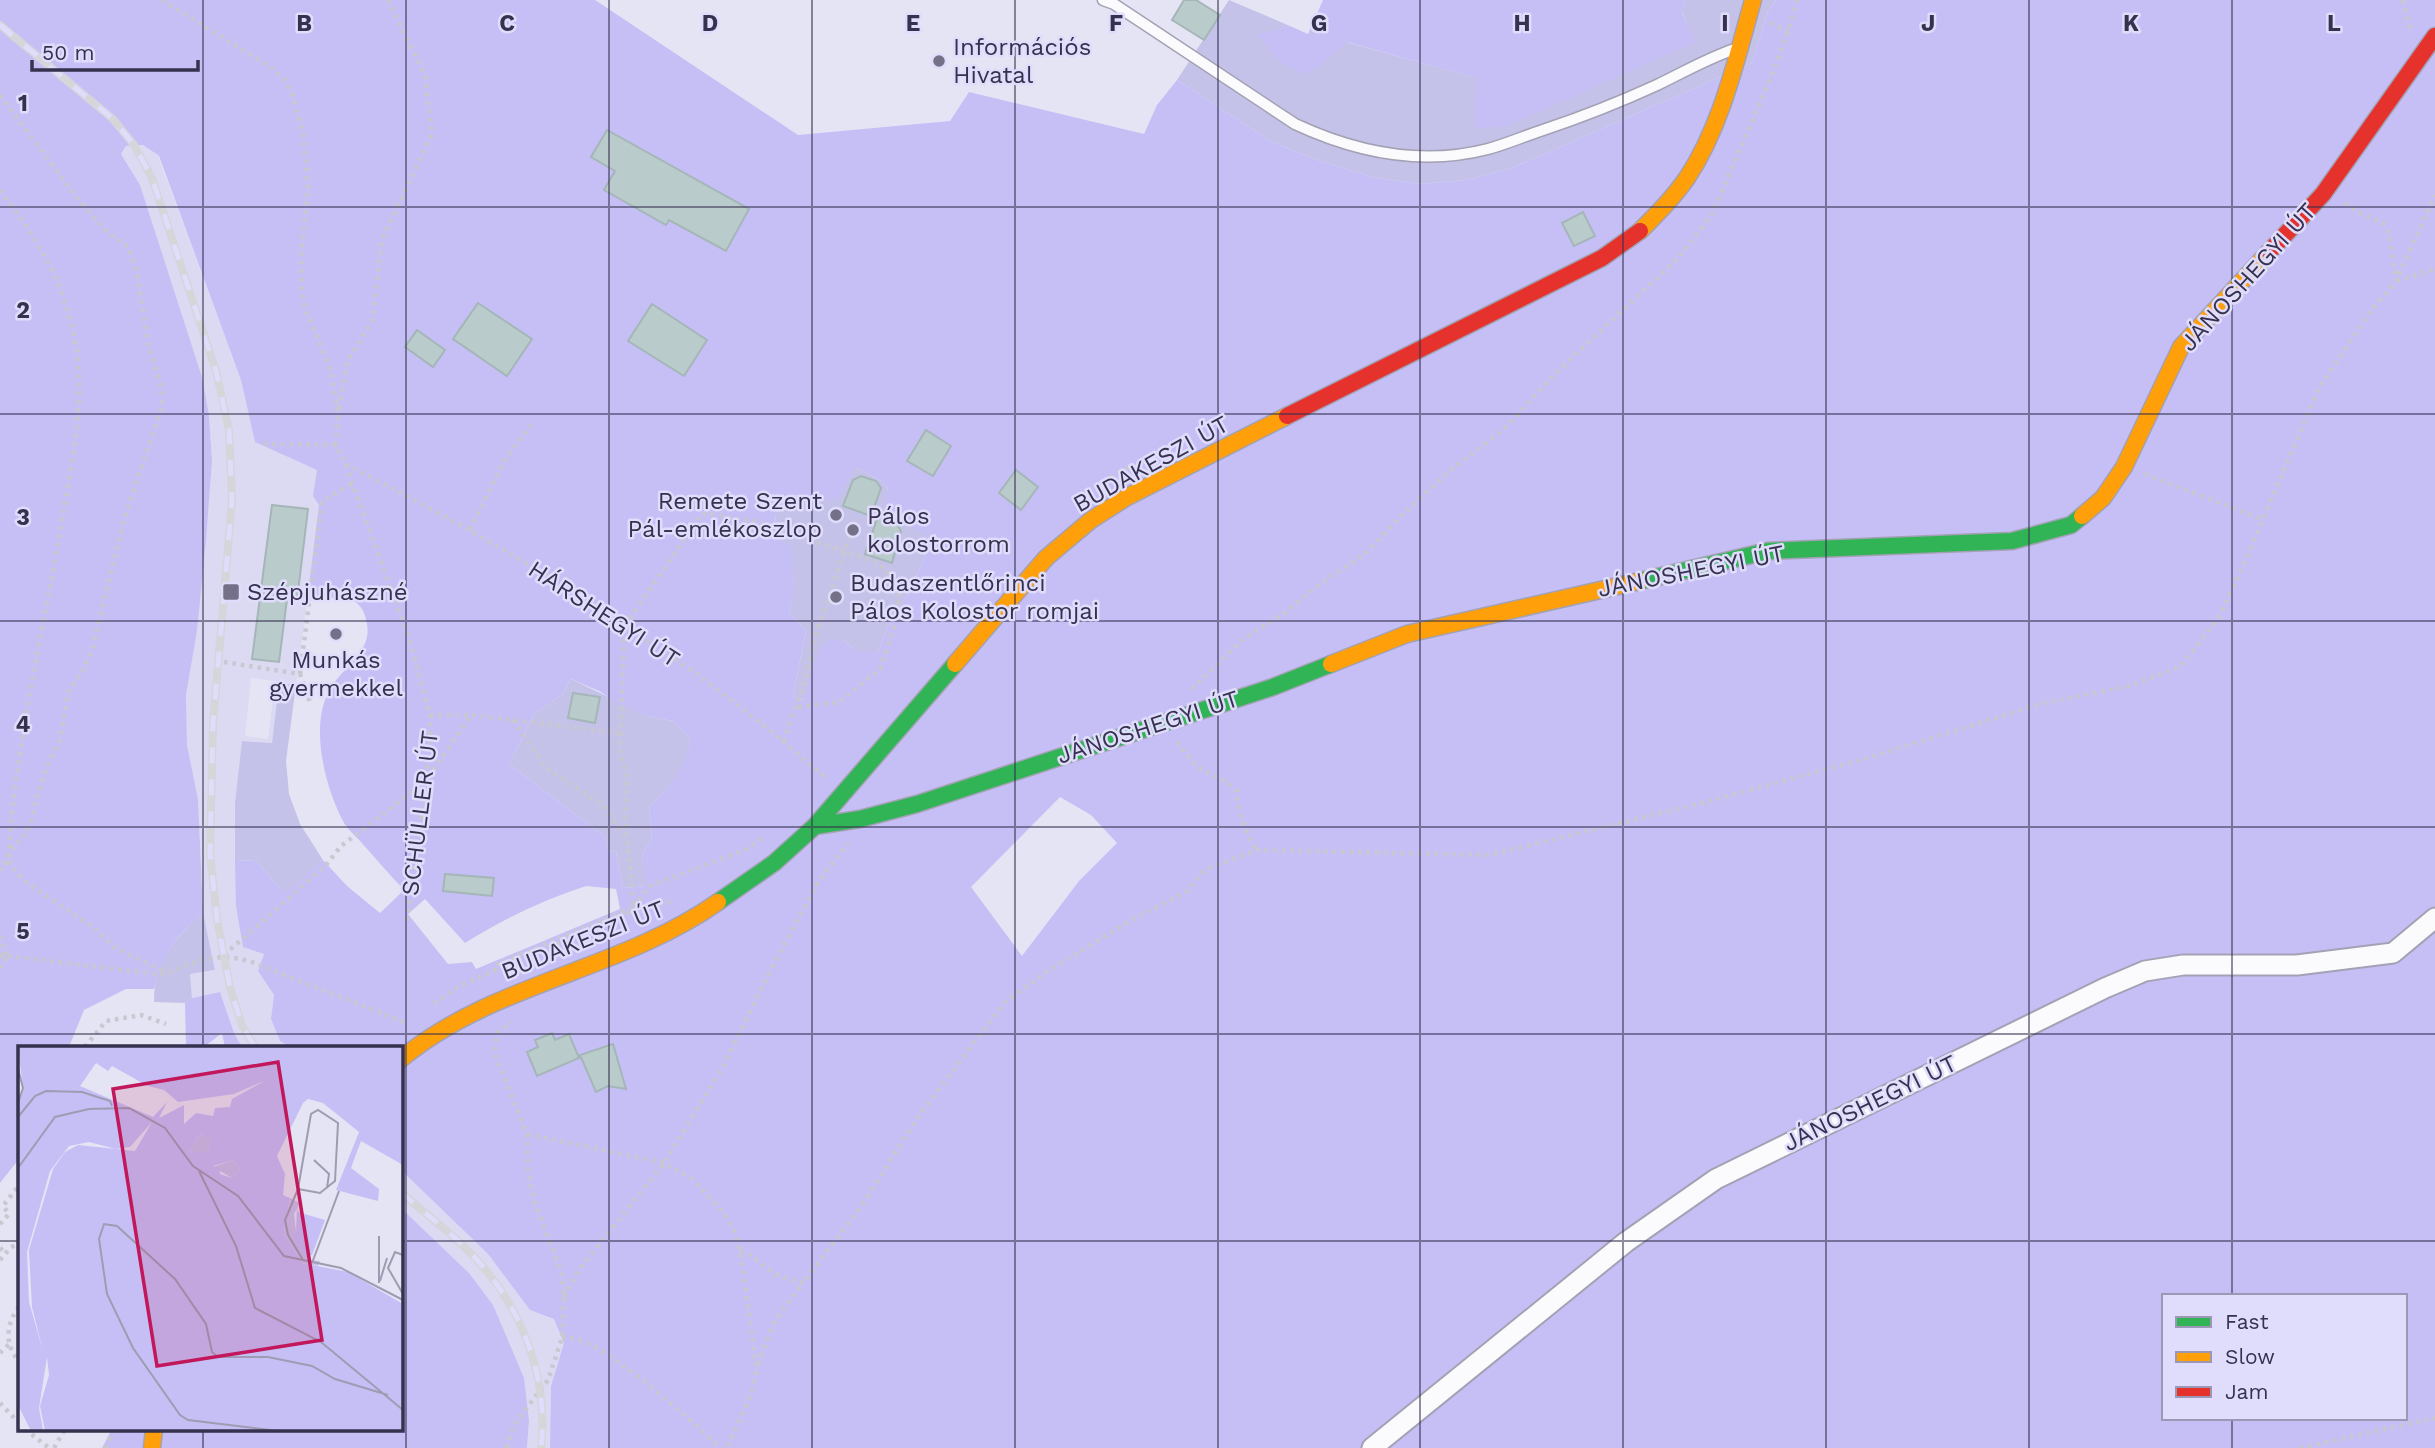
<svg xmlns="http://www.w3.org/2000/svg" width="2435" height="1448" font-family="'Work Sans',sans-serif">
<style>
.built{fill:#dcdaf3;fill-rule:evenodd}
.green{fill:#c5c2ea}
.forest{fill:#c5bff6;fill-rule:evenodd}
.building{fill:#bacbcc;stroke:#a4b6b7;stroke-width:2}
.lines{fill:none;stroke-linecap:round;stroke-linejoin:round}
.lane-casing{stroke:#a3a1b4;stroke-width:13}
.street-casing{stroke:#a3a1b4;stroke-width:23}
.fast-casing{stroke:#a3a1b4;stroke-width:19}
.slow-casing{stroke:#a3a1b4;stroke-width:19}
.jam-casing{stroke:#a3a1b4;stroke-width:19}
.path{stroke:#c9c7cf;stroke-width:4.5;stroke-dasharray:3.5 5;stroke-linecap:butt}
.lane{stroke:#fbfbfd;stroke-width:10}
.street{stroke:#fbfbfd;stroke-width:19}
.fast{stroke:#30b455;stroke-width:16}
.slow{stroke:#ff9f0a;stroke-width:16}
.jam{stroke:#e5322d;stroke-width:16}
.rail-casing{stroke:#d5d5da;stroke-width:8}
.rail{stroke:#dfddfb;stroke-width:5;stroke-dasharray:16;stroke-linecap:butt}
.grid{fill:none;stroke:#35314e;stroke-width:2;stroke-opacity:0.55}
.poi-dot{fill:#737088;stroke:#dfddfb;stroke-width:2.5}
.labels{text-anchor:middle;stroke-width:5;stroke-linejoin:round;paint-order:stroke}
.poi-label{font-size:24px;fill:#35314e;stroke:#dfddfb;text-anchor:start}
.street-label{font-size:24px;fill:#35314e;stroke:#dfddfb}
.inset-road{fill:none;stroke:#9f9cb2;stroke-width:2}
.view{fill:#c2185b;fill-opacity:0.15;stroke:#c2185b;stroke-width:3.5}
.inset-edge{fill:none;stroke:#35314e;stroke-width:3.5}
.grid-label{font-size:23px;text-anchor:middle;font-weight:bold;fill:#35314e;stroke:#dfddfb;stroke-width:5;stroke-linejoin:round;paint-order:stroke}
</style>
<rect width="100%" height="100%" fill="#e5e4f4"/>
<path class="built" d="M143 145 158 156 241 380 255 442 318 470 313 496 320 505 296 685 279 684 272 743 242 741 235 802 236 906 264 954 258 971 274 995 271 1019 280 1041 290 1047H242L234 1033 220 992 192 998 190 974 215 970 203 913 198 799 187 745 186 695 197 631 212 461 209 415 202 377 140 185 121 154 126 146ZM251 678 275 681 268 739 245 736Z
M401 1170 488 1254 530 1310 555 1319 564 1343 551 1386 550 1448H527L529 1421 469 1273 401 1208Z"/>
<path class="green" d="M1229 0 1290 26 1258 36 1318 68 1346 42 1477 78 1695 42 1682 12 1686 0H1776L1768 11 1752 63 1512 168 1466 180 1421 184 1376 178 1317 160 1272 142 1177 80Z
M858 468 883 482 911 525 925 535 929 546 910 592 891 619 878 652H858L843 640 811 678 804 700 793 696 806 631 789 612C798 573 794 569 773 537L777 507C798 490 801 494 826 500L854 469Z
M571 679 650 717 673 721 690 739C690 765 667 789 649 808L652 839 642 854 647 886 623 888 616 852 608 850 605 837 509 764 534 714 562 695Z
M279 683 296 685 286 761 289 794 300 824 323 860 287 893 275 883 256 860 235 861V802L242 741 272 743Z
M203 913 215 970 190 974 192 998 185 1003 154 1002C154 961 174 939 203 913Z"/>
<path class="forest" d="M0 0H595L798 135 950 121 969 92 1144 134 1157 105 1177 80 1272 142 1317 160 1376 178 1421 184 1466 180 1512 168 1752 63 1768 11 1776 0H2435V1448H550L551 1386 564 1343 554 1319 530 1310 488 1254 401 1170V1047H290L280 1041 271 1019 274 995 258 971 264 954 243 947 236 906 235 861 256 860 275 883 287 892 323 860 347 886 380 913 404 890C389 874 375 858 361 842 355 835 347 829 343 821 324 785 307 718 334 683 347 665 372 649 367 624 362 589 333 598 307 601L319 505 313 496 317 470 255 442 241 380 159 156 143 145 126 146 121 154 140 185 202 377 209 415 212 461 206 540 197 631 186 695 187 745 198 799 203 913C173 940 165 950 154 989H126L84 1010 69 1047H19V1159L0 1183ZM858 468 883 482 888 489 885 510 925 535 929 546 910 592 891 619 878 652H858L843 640 829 639 820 648 803 700 793 696 806 631 789 612 794 591 792 546 773 537 777 507 791 495H804L826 500 839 498 854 469ZM571 679 599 691 616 702 650 717 673 721 690 739C689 765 667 789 649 808L652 839 642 854 646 886 623 888 616 852 608 850 605 837 509 764 534 714 562 695ZM1060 797 1091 815 1117 843 1079 881 1022 956 971 887ZM586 886 616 889 620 909 476 969 472 962 448 964 408 914 425 899 465 943C503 919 543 900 586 886ZM2164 1296H2405V1418H2164Z
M1323 0H1686L1682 13 1696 42 1504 127 1475 128 1476 78 1347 42 1318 68 1302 74 1281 62 1257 35 1290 26 1308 34Z
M220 992 234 1033 242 1047H225L222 1033 204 1047H186L185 1003 192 998Z
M401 1208 469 1273 493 1305 524 1378 529 1421 527 1448H102L112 1429H401Z"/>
<path class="building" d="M1184 0H1196L1220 15 1204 40 1172 20Z
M607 130 749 209 726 251 669 220 666 225 604 190 615 171 591 157Z
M1583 212 1595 236 1574 246 1562 223Z
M478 303 532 339 507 376 453 339Z
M652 304 707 340 684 376 628 341Z
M417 330 445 350 433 367 405 347Z
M926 430 951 446 933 476 907 461Z
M1016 470 1038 487 1021 510 999 493Z
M861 476 876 481 881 488 871 516 843 506 853 480Z
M272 505 308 509 297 600 287 599 279 662 252 659Z
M878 516 896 522 901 531 892 563 865 554Z
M573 693 600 697 595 723 568 718Z
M445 874 494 878 492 896 443 891Z
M552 1033 555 1040 569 1034 579 1058 537 1076 527 1052 538 1047 535 1040Z
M613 1044 626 1089 608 1086 596 1092 580 1055Z"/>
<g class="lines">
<defs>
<path id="lane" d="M1103 0 1114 4 1295 124C1355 152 1422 166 1488 149 1506 144 1525 136 1543 130 1582 117 1620 102 1657 85 1684 72 1708 58 1735 49"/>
<path id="street" d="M1372 1448 1626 1242 1716 1179 2105 988 2145 971 2183 965H2297L2393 953 2435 918"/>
<path id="fast" d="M1640 581 1768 551 2012 541 2071 525 2082 516
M815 826 860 819 917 804 1273 687 1331 664
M718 902 774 863 815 826 955 664"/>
<path id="slow" d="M1640 231C1657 214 1673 198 1687 178 1722 125 1736 60 1753 0
M2082 516 2103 498 2124 467 2181 347 2269 252
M955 664 1046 558 1091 520 1127 497 1287 416
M1331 664 1407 634 1640 581
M401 1059C494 982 620 971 718 902
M152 1448 154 1429"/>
<path id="jam" d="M2269 252 2323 194 2435 36
M1287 416 1602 258 1640 231"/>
</defs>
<use href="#lane" class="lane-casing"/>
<use href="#street" class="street-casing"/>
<use href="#fast" class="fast-casing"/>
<use href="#slow" class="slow-casing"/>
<use href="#jam" class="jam-casing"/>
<path class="path" d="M162 0 272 68 284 79 292 94 303 132 308 187 301 256 302 292 307 314 331 370 338 414 336 445 345 463 410 641 430 715V749L407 921
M2403 0 2410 30
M1770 23 1788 32
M0 95 78 199 106 231 128 247 137 271 148 343 161 386 162 407 124 520 92 650 83 671 69 689 60 740 49 761 37 795 32 819 26 834 14 845 8 861 2 865 0 873
M0 190C37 239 61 274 74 336 87 395 72 461 62 520 43 634 15 746 8 861L24 881 93 927 114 947 167 973
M2345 203 2361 214 2382 222 2389 233 2396 280
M2397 281 2435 269
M339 408 348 360 372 321 382 240 432 134 425 75 388 0
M264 444 336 445
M346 464 459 524 559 582 697 674 770 730 826 778
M2145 474 2264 520
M1110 477 1133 465
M470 530 504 461 534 420
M224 662 300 674 311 705
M300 674 322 502 352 483
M1192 689 1243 639 1283 614 1323 582 1366 553 1403 514 1451 470 1505 428 1556 373 1679 257 1713 213 1772 74 1788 32 1797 0
M430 715H471L620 733
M513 720 546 768 603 805 625 836
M783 741 805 682 814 640 850 535
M1177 742 1197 767 1228 783 1237 791C1236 808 1247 836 1257 850
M634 907 650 886 745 850 765 836
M0 936 7 956
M0 955 157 974C169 974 178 968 190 964 211 956 230 955 252 962L404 1022
M224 955 326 865 341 846 425 782 471 715
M0 968 7 956
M495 971 493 966 634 907 625 818 627 772 620 756 624 627 701 515C718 510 729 522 749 519L879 563 899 585V612L880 669 839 702 796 707
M434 1003 461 985 633 911 673 901
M85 1047 106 1021 141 1015 166 1024
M527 1134 664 1163 691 1178 723 1212 734 1230 740 1251 757 1369 750 1397 727 1448
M0 1224 9 1214 3 1206 19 1185
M0 1248 6 1253
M740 1251C754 1254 766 1270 780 1276 787 1279 795 1281 803 1283L860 1208 918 1117 1005 1002 1051 969 1135 918 1186 892 1206 869 1257 850 1489 855 1702 803 1864 759 2044 703 2129 686 2180 667 2219 617 2244 564 2318 390 2370 312 2396 281 2435 195
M0 1260 10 1248 19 1243
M564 1297 578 1271 664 1163 723 1067 773 965 816 885 848 843
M19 1307C6 1323 4 1345 19 1361
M562 1338C597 1331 692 1423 721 1448
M0 1353 9 1344
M758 1364 775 1320 803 1283
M0 1403 19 1423
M25 1429 49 1448
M54 1448 65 1429
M105 1448 115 1429
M507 1448 513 1426 548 1380 562 1338 564 1297 561 1271 534 1200 528 1170 527 1134 494 1052 498 1032 512 1022
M2300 1448 2435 1418"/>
<use href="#lane" class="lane"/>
<use href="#street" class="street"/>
<use href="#fast" class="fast"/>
<use href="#slow" class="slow"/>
<use href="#jam" class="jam"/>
<defs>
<path id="rail" d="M0 25 113 119 134 145 152 178 216 371 229 430 232 501 213 723 210 854 217 919 230 988 242 1025 255 1047
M401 1192C426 1215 455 1235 477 1260 523 1310 549 1380 541 1448"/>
</defs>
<use href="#rail" class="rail-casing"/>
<use href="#rail" class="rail"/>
</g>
<path class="grid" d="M203 0V1047M406 0V1448M609 0V1448M812 0V1448M1015 0V1448M1218 0V1448M1420 0V1448M1623 0V1448M1826 0V1448M2029 0V1448M2232 0V1296M0 207H2435M0 414H2435M0 621H2435M0 827H2435M0 1034H2435M0 1241H19M401 1241H2435M2232 1418V1448M203 1429V1448"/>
<g class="poi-dot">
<circle cx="939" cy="61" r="7"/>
<circle cx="836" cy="515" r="7"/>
<circle cx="853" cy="530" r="7"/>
<rect x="222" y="583" width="18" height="18" rx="3.5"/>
<circle cx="836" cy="597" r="7"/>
<circle cx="336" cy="634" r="7"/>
</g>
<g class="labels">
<g class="poi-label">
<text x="953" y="55">Információs<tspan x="953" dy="28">Hivatal</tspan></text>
<text x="822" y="509" text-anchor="end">Remete Szent<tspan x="822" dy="28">Pál-emlékoszlop</tspan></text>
<text x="867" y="524">Pálos<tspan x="867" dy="28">kolostorrom</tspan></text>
<text x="850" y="591">Budaszentlőrinci<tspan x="850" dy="28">Pálos Kolostor romjai</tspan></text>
<text x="247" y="600">Szépjuhászné</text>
<text x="336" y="668" text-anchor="middle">Munkás<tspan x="336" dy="28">gyermekkel</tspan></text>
</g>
<g class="street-label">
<text transform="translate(2248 277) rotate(-48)" y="8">JÁNOSHEGYI ÚT</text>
<text transform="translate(1151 464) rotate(-29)" y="8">BUDAKESZI ÚT</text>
<text transform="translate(1691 571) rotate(-11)" y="8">JÁNOSHEGYI ÚT</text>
<text transform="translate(604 614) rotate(33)" y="8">HÁRSHEGYI ÚT</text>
<text transform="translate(1148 727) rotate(-18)" y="8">JÁNOSHEGYI ÚT</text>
<text transform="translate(420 813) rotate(-83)" y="8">SCHÜLLER ÚT</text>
<text transform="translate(583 940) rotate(-22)" y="8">BUDAKESZI ÚT</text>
<text transform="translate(1870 1103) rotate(-26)" y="8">JÁNOSHEGYI ÚT</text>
</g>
</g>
<g transform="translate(18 1046)">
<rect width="385" height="385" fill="#e5e4f4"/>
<path d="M182 88 193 94 190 106H171ZM216 114 222 123 214 132 195 121ZM272 152 282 157 276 168 278 186 293 214 302 215 300 220 284 217 266 187Z" fill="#c5c2ea"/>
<path d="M0 0H385V119L343 95 333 122 361 143 360 155 318 144 341 86 305 57 290 53 285 57 259 110 267 128 265 149 272 152 266 187 284 217 330 226 385 258V385H27L22 360 31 329 29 311 21 362 25 385H13L0 359V57L5 45ZM78 17 90 25 94 20 130 40 146 44 160 56 216 48 246 35 214 53 212 61 197 62 195 70 178 67 166 78V59L141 72 149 56 135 71 62 40ZM134 76 117 105 60 99 47 106 35 123 11 204 14 261 25 305 11 256 9 206 32 125 51 100 71 96 98 103 112 101ZM182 88 193 94 190 106H171ZM216 114 222 123 214 132 202 128V123L195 120ZM279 160 280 166 307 174 294 209 286 210 273 190 278 186Z" fill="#c5bff6" fill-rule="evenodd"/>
<path class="inset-road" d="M0 23 5 42 0 57M0 71 17 50 28 45 64 46 92 55 94 60M296 114 311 128 309 142M0 122 37 71 71 63 111 62 147 82 175 120 220 150 266 210 323 222 385 254M181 125 218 200 237 262 303 296 385 364M280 143 302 147 317 135 320 77 300 64 293 68 280 143 267 174 270 189 285 214M361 190V237M385 209 377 206 370 222 385 248M294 217 321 145M362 235 369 212M260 385 170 374 162 369 115 302 89 248 81 193 86 178 99 180 157 233 188 278 194 306 200 311H250L294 320 317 333 370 349"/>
<path class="view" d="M260 16 304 294 139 320 95 43Z"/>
<rect width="385" height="385" class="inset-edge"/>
</g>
<g class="grid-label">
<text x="304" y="31">B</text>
<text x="507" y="31">C</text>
<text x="710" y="31">D</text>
<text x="913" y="31">E</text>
<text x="1116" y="31">F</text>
<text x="1319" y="31">G</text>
<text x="1522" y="31">H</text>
<text x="1725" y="31">I</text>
<text x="1928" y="31">J</text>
<text x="2131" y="31">K</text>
<text x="2334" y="31">L</text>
<text x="23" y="111">1</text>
<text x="23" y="318">2</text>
<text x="23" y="525">3</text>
<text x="23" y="732">4</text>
<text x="23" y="939">5</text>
</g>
<rect x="2162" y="1294" width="245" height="126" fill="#dfddfb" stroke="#9b98b6" stroke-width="2"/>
<rect x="2176" y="1317" width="35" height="10" fill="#30b455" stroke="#9b98b6" stroke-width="2"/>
<text x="2225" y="1329" font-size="21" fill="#35314e">Fast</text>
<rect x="2176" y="1352" width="35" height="10" fill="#ff9f0a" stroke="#9b98b6" stroke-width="2"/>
<text x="2225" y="1364" font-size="21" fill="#35314e">Slow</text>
<rect x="2176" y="1387" width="35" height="10" fill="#e5322d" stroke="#9b98b6" stroke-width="2"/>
<text x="2225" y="1399" font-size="21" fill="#35314e">Jam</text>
<path d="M32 60v10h166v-10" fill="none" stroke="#35314e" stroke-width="3.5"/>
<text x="42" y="60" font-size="21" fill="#35314e" stroke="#dfddfb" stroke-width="5" paint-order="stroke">50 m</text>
</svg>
